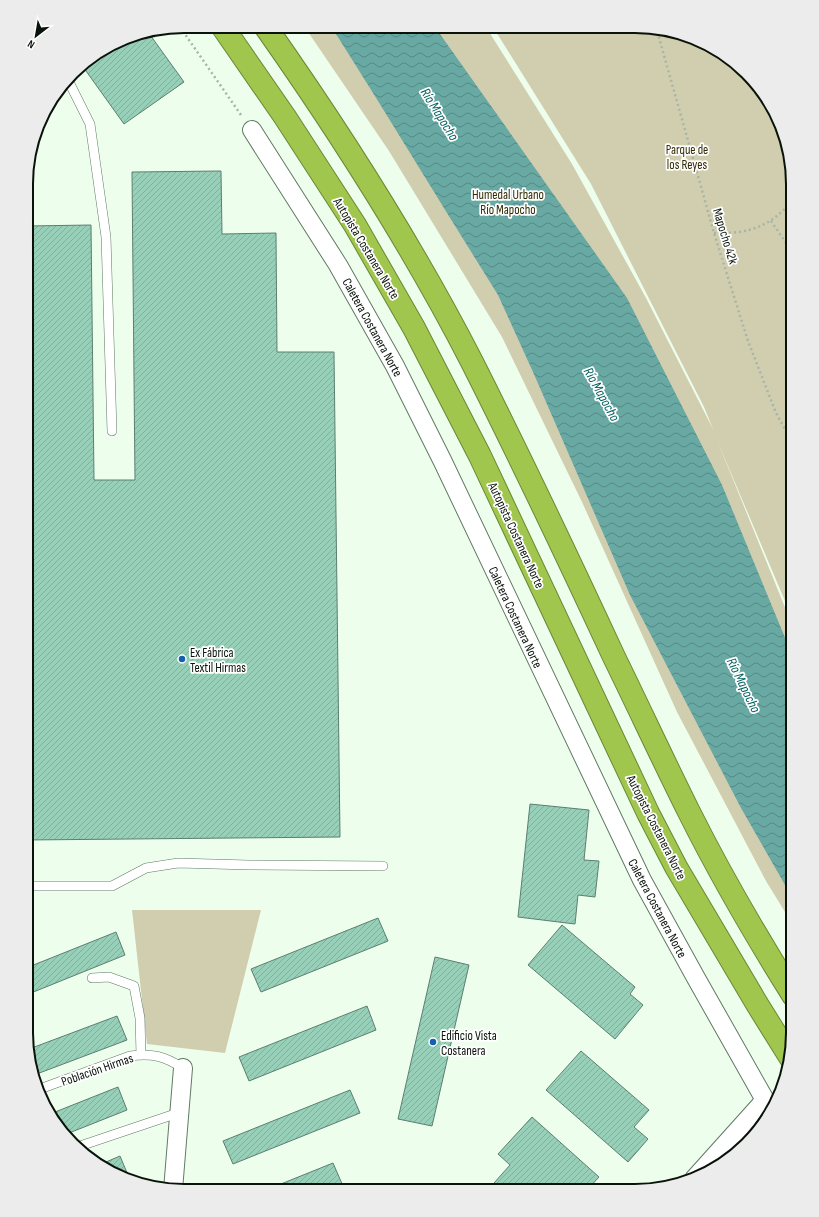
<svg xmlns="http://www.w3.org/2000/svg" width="819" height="1217" font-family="'Sofia Sans Condensed',sans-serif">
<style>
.green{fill:#d0ceaf}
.water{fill:url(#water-waves)}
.building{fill:url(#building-hatch);stroke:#5b7f70}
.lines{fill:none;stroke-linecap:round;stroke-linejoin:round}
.lane-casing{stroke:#607962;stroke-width:10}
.street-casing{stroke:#607962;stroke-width:20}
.highway-casing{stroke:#6b8736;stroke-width:24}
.path{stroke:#a7b5a7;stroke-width:2.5;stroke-dasharray:2 3;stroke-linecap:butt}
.lane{stroke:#fff;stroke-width:9}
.street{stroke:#fff;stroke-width:18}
.highway{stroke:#a0c64d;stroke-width:22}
.poi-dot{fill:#1561b0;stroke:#fff;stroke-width:1.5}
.labels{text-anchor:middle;stroke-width:3.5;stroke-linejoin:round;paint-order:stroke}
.park-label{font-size:13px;fill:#2f2a02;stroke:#fff}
.street-label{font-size:13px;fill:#09130a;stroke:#fff}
.poi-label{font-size:13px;fill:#09130a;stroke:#fff;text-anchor:start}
.water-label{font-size:14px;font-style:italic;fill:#00615d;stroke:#fff}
.rim{fill:none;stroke:#09130a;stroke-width:2}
</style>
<defs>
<pattern id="water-waves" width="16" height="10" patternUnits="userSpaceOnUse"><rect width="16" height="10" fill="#69a9a4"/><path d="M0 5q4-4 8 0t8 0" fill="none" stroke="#558884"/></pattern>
<pattern id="building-hatch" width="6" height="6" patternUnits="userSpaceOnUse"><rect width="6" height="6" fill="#97cfb8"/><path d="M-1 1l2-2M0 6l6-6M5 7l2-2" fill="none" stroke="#81b19d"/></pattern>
</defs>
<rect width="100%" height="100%" fill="#edfeed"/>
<path class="green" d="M304 26 486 27 572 164 646 298 713 429 704 407 591 184 493 27H656L696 38 731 58 760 87 781 123 793 184V620L717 440 793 627V925L766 881 677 712 582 502 502 337 389 151Z
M132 910H261L225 1053 147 1044Z"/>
<path class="water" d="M331 26 435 27 627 298 722 485 793 657V899L741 808 630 595 533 372 498 295 447 213 378 101Z"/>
<path class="building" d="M148 32 184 82 124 124 81 64 133 34Z
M221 171 222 234 276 233 277 352H334L340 837 26 840 27 226 91 225 94 480H135L132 172Z
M530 804 589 810 584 860 599 861 595 897 578 895 575 924 518 917Z
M378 918 388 941 261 992 251 969Z
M562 925 635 987 630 994 643 1005 615 1039 528 965Z
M116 932 125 955 26 995V968Z
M435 957 469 965 432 1126 398 1119Z
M367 1006 376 1030 249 1081 239 1057Z
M117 1016 127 1040 34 1075 29 1049Z
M581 1051 649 1110 634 1127 648 1139 628 1162 546 1090Z
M118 1087 127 1110 64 1135 59 1130 50 1114Z
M350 1090 360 1113 233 1164 223 1141Z
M532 1117 599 1177 586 1191H502L494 1183 510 1165 498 1154Z
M120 1156 130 1180H128L124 1179 99 1165Z
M333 1163 343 1186 334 1190H266Z"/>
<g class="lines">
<defs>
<path id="lane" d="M68 80 90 124 106 237 112 431
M26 886H112L146 868 178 863 249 865 383 866
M92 978 109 977 134 986 140 1018 141 1055
M37 1090 130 1056C152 1053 164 1056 183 1068
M77 1147 178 1113"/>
<path id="street" d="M252 130 338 265 395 366 443 462 642 880 696 978 765 1100 772 1110
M694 1179 765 1100
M173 1190 183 1068"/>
<path id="highway" d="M222 26 285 117 355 225 414 328 480 456 648 813 676 867 757 1004 790 1057
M265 26C341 134 412 245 472 362 521 459 568 558 614 657 639 708 663 760 689 812 720 874 756 936 793 995"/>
</defs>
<use href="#lane" class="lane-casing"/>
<use href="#street" class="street-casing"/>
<use href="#highway" class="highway-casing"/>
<path class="path" d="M180 27 241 115
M656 27 714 233 748 341 776 413 793 444
M787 207 793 209
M771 221 793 253
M714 233C749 234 770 227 793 200"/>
<use href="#lane" class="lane"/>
<use href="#street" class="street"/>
<use href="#highway" class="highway"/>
</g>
<g class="poi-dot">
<circle cx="182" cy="659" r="4"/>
<circle cx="433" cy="1042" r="4"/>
</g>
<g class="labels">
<g class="park-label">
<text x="687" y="154">Parque de<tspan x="687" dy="15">los Reyes</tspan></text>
<text x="508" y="199">Humedal Urbano<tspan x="508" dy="15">Río Mapocho</tspan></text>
</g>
<g class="street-label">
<text transform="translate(726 236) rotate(73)" y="5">Mapocho 42k</text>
<text transform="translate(367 248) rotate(59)" y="5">Autopista Costanera Norte</text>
<text transform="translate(373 327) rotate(61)" y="5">Caletera Costanera Norte</text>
<text transform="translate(517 535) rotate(65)" y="5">Autopista Costanera Norte</text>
<text transform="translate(516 617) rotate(65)" y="5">Caletera Costanera Norte</text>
<text transform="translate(657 827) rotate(63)" y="5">Autopista Costanera Norte</text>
<text transform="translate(658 908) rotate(62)" y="5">Caletera Costanera Norte</text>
<text transform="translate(97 1069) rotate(-19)" y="5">Población Hirmas</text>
</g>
<g class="poi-label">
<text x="190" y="657">Ex Fábrica<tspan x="190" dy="15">Textil Hirmas</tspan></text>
<text x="441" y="1040">Edificio Vista<tspan x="441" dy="15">Costanera</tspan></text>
</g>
<g class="water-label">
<text transform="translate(440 114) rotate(58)" y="5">Río Mapocho</text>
<text transform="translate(602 394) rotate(61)" y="5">Río Mapocho</text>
<text transform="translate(744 685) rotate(64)" y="5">Río Mapocho</text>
</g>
</g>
<path d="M0 0H819V1217H0ZM184 33H635A151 151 0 0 1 786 184V1033A151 151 0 0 1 635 1184H184A151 151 0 0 1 33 1033V184A151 151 0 0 1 184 33Z" fill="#ebeceb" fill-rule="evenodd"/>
<path class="rim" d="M184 33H635A151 151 0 0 1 786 184V1033A151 151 0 0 1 635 1184H184A151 151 0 0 1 33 1033V184A151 151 0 0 1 184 33Z"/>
<g transform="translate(36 36) rotate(211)" stroke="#ffffff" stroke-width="3" paint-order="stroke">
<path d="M0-3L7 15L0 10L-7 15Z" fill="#09130a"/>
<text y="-6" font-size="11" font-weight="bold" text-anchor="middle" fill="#09130a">N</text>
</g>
</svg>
